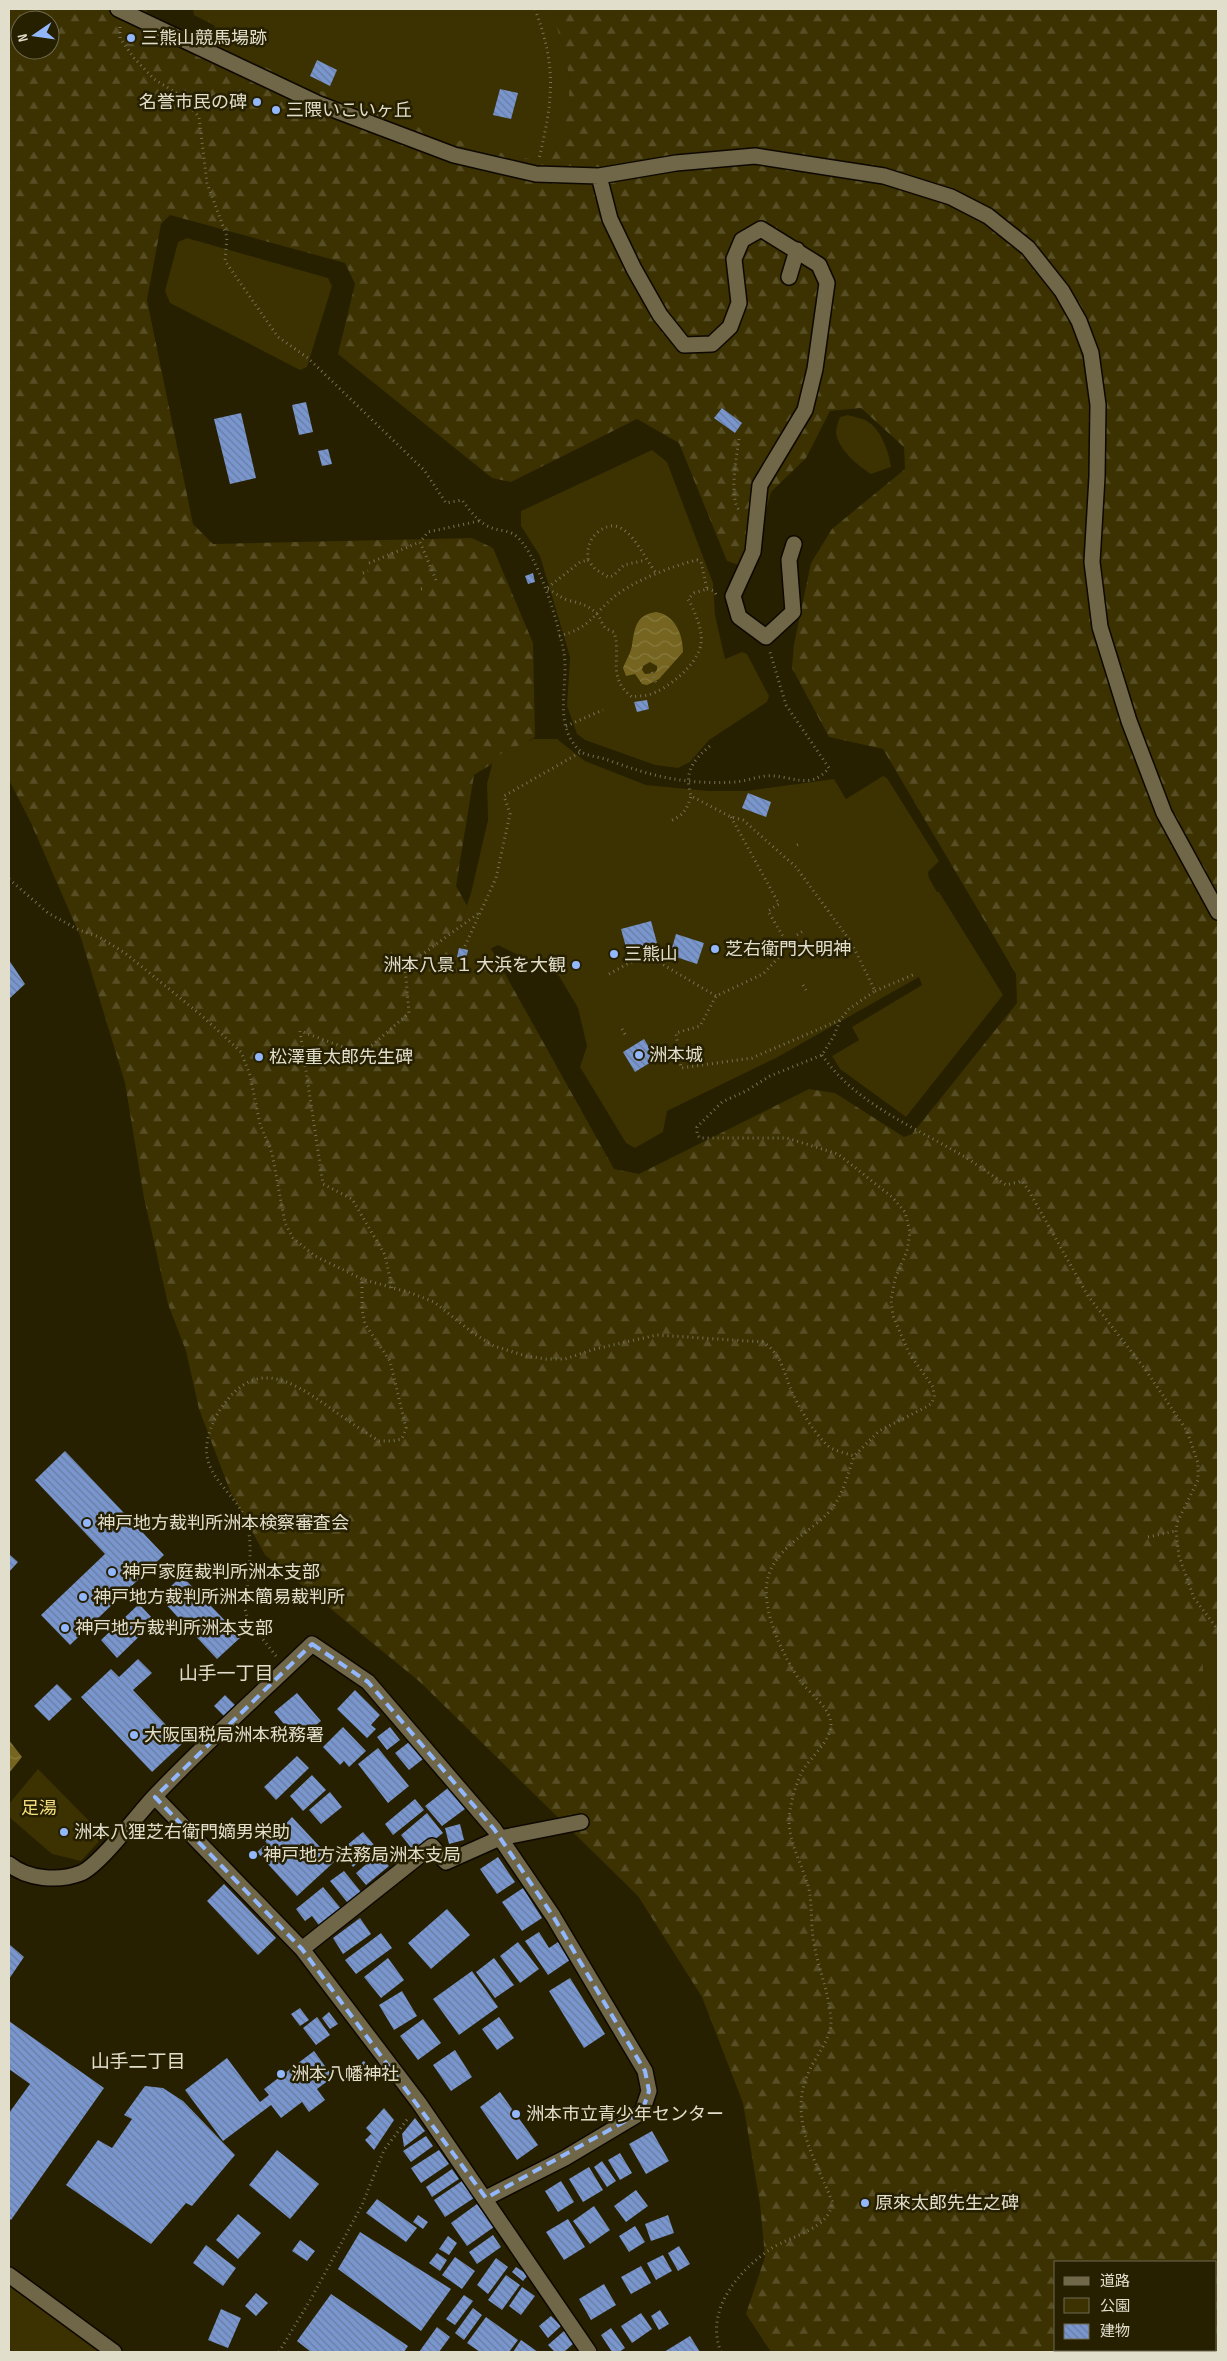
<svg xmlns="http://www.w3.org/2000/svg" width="1227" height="2361" font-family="'Sofia Sans Condensed','Noto Sans JP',sans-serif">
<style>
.forest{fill:url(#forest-firs);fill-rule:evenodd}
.green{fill:#3b3101}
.water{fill:url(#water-waves);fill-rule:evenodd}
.building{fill:url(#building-back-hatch)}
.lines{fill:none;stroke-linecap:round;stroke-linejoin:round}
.minor-casing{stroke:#0e0800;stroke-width:18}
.path{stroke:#777157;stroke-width:3;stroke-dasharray:1 4;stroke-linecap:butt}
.minor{stroke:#6f6747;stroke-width:15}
.marked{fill:none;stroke:#93b7fd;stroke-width:4;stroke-dasharray:10 6;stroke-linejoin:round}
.poi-dot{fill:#93b7fd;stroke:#261f00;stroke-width:2}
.labels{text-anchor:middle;stroke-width:5;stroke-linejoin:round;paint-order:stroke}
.poi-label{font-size:18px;fill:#e2decc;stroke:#261f00;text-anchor:start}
.park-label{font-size:18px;fill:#f4de7d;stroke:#261f00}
.neighbourhood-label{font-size:19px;fill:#e2decc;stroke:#261f00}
</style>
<defs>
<pattern id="forest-firs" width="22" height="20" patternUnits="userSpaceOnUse" patternTransform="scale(1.25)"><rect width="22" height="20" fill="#3b3101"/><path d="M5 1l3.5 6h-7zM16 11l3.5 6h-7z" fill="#574e25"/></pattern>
<pattern id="water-waves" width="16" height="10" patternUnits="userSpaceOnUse" patternTransform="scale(1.25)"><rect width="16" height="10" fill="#756520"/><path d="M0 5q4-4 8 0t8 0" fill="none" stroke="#887b3f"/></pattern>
<pattern id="building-back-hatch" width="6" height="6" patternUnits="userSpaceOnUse" patternTransform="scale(1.25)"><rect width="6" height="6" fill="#7996ce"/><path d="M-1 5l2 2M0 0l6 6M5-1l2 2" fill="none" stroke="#697da2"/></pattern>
</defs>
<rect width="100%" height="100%" fill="#261f00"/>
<path class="forest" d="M9 9H145L148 13 208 43 215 26 194 15 193 9H1218V2352H771L746 2314 765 2257 760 2204 743 2103 702 1997 638 1896 420 1682 265 1555 230 1491 199 1409 186 1351 168 1304 144 1198 125 1083 81 938 31 823 9 780ZM20 20H50V50H20ZM170 215 345 263 355 284 338 354 492 478 511 482 637 419 679 443 727 561 750 569 771 492 806 458 830 411 861 408 904 447 905 469 832 529 811 563 794 644 792 668 829 737 883 749 1016 974 1017 1003 912 1134 904 1137 835 1093 809 1089 639 1174 614 1169 456 886 474 775 535 737 533 643 493 548 472 538 213 544 193 524 147 300 161 224ZM1056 2262H1216V2350H1056Z"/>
<path class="green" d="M196 9H551C556 27 564 46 567 65 573 97 567 134 548 161 513 158 479 147 445 136 364 111 287 77 210 43L217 25 196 13Z
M187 238 328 278 332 286 307 367 300 370 170 303 165 291 178 242Z
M848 415C854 417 862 418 867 421 881 429 889 452 891 467L871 474C858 466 838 449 836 433 836 428 838 422 840 417Z
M652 450 667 462 713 583 715 615 725 659 742 652 747 654 769 696 767 702 709 740 690 762 678 768 655 765 585 740 577 734 567 706 570 657 540 556 521 526V511Z
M533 739H557L585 761 646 785 709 791H746L834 779 846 799 883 776 887 778 939 861 928 872 929 878 937 892H939L1003 995 906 1117 840 1069 832 1056 859 1040 852 1027 922 985 919 977 776 1058 667 1111 663 1132 635 1148 626 1143 580 1067 587 1046 578 1008 559 976 498 945C484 951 476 963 463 970L452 966 449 960 471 893 488 820 487 784 494 757Z
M1211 1643 1218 1644V1735C1208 1708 1201 1679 1203 1650Z
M38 1769 104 1836 81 1861 52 1854 9 1817V1804Z
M9 2280 100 2352H9Z"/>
<path class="water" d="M656 612C675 615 683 634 683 652L659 679 647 685 642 684 635 674 626 676 623 668C626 660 631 653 632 645 635 627 636 615 656 612ZM650 662 657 666V670L654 673 645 674 642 670 643 666Z
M9 1740 22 1757 9 1773Z"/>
<path class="building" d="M317 60 337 70 330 86 310 76Z
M500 89 518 93 511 119 493 115Z
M306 402 313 432 299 435 292 405Z
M722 408 742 423 735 433 714 418Z
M241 413 256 478 230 484 214 419Z
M328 449 332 464 322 466 318 451Z
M533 573 535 582 528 584 525 576Z
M647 700 649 709 637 712 634 702Z
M748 793 771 802 766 817 742 808Z
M651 921 657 943 627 951 621 929Z
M676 934 704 943 697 964 670 955Z
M712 945H719V953L712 952Z
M459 948 468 950 466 959 457 957Z
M9 960 25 984 9 999Z
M644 1039 656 1059 635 1072 623 1052Z
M65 1451 164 1555 70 1645 41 1615 105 1554 35 1480Z
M9 1554 18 1562 9 1572Z
M182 1576 241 1637 217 1659 159 1597Z
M139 1604 155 1621 117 1658 101 1640Z
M138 1659 152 1673 133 1690 183 1743 152 1772 81 1697 111 1669 119 1677Z
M57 1684 72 1699 49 1721 34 1706Z
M355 1690 380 1715 371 1725 376 1729 367 1738 337 1709Z
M297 1693 321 1721 297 1740 274 1712Z
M225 1695 237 1707 225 1717 214 1706Z
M343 1727 366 1751 349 1767 344 1761 340 1765 323 1747Z
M390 1727 400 1740 387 1750 377 1737Z
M409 1742 423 1759 409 1770 395 1753Z
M378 1748 409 1786 388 1803 358 1764Z
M297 1756 309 1768 276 1800 264 1787Z
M312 1775 326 1790 303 1811 290 1796Z
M448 1788 465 1809 442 1826 425 1806Z
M330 1792 342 1807 321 1824 309 1810Z
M415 1799 424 1810 393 1835 385 1824Z
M427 1813 443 1833 416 1854 401 1835Z
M292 1817 334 1862 297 1896 257 1852 267 1843 260 1836 276 1821 282 1828Z
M460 1824 464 1840 449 1844 445 1828Z
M363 1832 376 1847 353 1867 340 1851Z
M378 1854 389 1866 366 1885 356 1873Z
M498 1857 515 1882 497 1894 480 1869Z
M344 1871 365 1897 351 1907 330 1881Z
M224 1884 276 1938 258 1955 207 1901Z
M323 1887 343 1911 321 1928 312 1916 305 1921 296 1909Z
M523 1888 542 1918 522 1931 502 1902Z
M447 1909 470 1935 431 1969 408 1943Z
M360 1918 371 1934 343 1954 333 1938Z
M539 1932 549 1948 558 1942 570 1960 548 1975 525 1941Z
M381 1933 392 1948 356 1974 345 1960Z
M518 1942 539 1969 520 1983 500 1956Z
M9 1944 24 1957 9 1979Z
M388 1958 404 1980 381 1998 364 1977Z
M494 1958 514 1985 495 1998 476 1972Z
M472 1971 498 2007 459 2035 433 1999Z
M570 1978 605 2034 584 2048 549 1991Z
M402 1991 417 2016 394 2030 379 2005Z
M300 2008 309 2020 300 2026 291 2014Z
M329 2012 338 2024 330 2029 322 2018Z
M317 2017 330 2035 316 2045 303 2028Z
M499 2017 514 2038 497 2050 482 2029Z
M423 2019 441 2043 418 2060 400 2036Z
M9 2021 104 2088 11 2220 9 2218V2113L30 2084 9 2069Z
M455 2050 472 2077 451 2091 433 2065Z
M314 2051 333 2077 317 2089 325 2100 309 2112 302 2102 281 2118 271 2105 223 2141 185 2090 227 2058 260 2102 269 2095 264 2089Z
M364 2061 375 2075 366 2082 355 2068Z
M145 2086 163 2088 183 2101 235 2155 192 2206 186 2203 151 2244 66 2185 98 2140 112 2148 132 2119 124 2115Z
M500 2092 538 2145 517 2160 480 2107Z
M384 2108 394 2120 374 2150 365 2140 371 2134 377 2140 366 2128Z
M415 2118 425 2131 404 2147 402 2134Z
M652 2131 669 2161 646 2174 629 2144Z
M426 2136 433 2146 411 2162 403 2151Z
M277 2150 319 2184 290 2219 249 2185Z
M439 2150 449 2164 421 2183 411 2168Z
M620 2153 632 2173 620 2180 608 2160Z
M602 2161 616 2181 607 2187 594 2167Z
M589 2167 603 2190 583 2202 569 2179Z
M452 2169 459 2179 432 2197 426 2187Z
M462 2181 474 2198 445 2217 434 2200Z
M561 2181 574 2202 558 2212 545 2191Z
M636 2190 648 2206 626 2222 614 2206Z
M377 2199 417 2228 406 2242 366 2213Z
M477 2204 494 2227 467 2246 451 2223Z
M594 2206 610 2230 590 2244 573 2221Z
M238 2214 261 2233 238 2259 216 2240Z
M418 2215 428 2222 423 2229 413 2222Z
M668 2215 674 2233 651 2241 645 2224Z
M568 2219 585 2247 564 2260 546 2232Z
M635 2226 645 2242 629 2252 619 2236Z
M360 2232 451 2289 421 2331 338 2269Z
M493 2235 501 2247 477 2264 469 2252Z
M448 2236 457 2243 449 2255 439 2249Z
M300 2240 315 2251 307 2261 292 2251Z
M206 2245 236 2268 223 2286 193 2263Z
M679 2246 690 2264 678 2271 668 2253Z
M437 2253 447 2260 440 2271 429 2263Z
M663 2255 672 2271 656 2280 647 2263Z
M455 2257 475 2271 462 2289 442 2275Z
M496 2258 508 2267 488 2294 477 2285Z
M641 2266 651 2283 631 2294 621 2277Z
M516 2267 528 2275 523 2281 512 2272Z
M506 2275 520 2285 502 2310 488 2300Z
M604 2284 616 2305 591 2320 579 2299Z
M522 2287 535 2296 521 2315 509 2306Z
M256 2293 268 2303 256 2316 245 2306Z
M331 2294 408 2346 404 2352H311L297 2341Z
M464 2295 473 2301 455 2325 446 2319Z
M473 2308 482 2315 464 2340 455 2333Z
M221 2309 241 2318 228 2348 208 2340Z
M660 2310 669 2324 659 2330 651 2316Z
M641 2313 652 2329 632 2343 621 2326Z
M551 2316 561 2326 548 2338 539 2326Z
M486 2317 518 2340 509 2352H480L467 2343Z
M437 2327 450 2337 439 2352H419Z
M611 2328 625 2348 619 2352H612L601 2335Z
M564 2331 574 2343 564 2352H555L548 2345Z
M690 2336 700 2352H664Z
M521 2340 538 2352H513Z"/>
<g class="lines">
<defs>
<path id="minor" d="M118 9 319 104 454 155 536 174 599 176 676 163 755 156 884 176 951 197 988 216 1028 248 1062 291 1079 321 1091 353 1098 405 1097 477 1092 562 1100 627 1129 721 1164 813 1218 912
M599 176 610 219 634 269 660 315 684 345 712 344 730 327 739 303 734 259 742 240 761 229 819 265 827 283 815 369 805 410 760 485 753 552 733 596 739 617 766 637 793 612 789 560 794 544
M789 277 797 250
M155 1797 302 1949 419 2103 589 2352
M9 1864C27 1879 58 1882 81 1873 99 1866 138 1814 154 1797 204 1744 259 1695 312 1644L368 1682 494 1829 553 1916 645 2071 649 2091 642 2112 565 2158 486 2198
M302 1949 432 1846 446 1862 500 1838 581 1822
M9 2275 114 2352"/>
</defs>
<use href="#minor" class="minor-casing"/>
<path class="path" d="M535 9C557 68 553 99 539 159
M120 27V38L134 58 154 79 181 96 199 117 207 183 227 237 225 261 278 337 308 358 424 470 446 503 462 500C471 512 480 525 495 529 502 531 511 531 516 536 538 554 559 625 564 653 569 686 552 724 580 751 586 756 600 757 608 760 651 776 686 785 733 782 744 782 755 777 766 776 791 774 809 792 829 768L786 705 770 652
M739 439C737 455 728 499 740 511
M588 560 595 569 608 577 613 576 624 565 646 560
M369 563 420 542
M363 573 368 571
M436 580 420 542 428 532 479 521
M421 589 425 588
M707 589 714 591 717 596
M559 636C591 628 592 615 615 596 636 580 672 566 697 560L701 562 707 589 694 593 688 599C694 610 703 629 701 643 699 664 667 690 648 695 643 696 637 696 632 697 606 677 622 656 614 632 599 627 604 621 596 613 587 604 578 603 567 600 559 597 554 591 546 589L580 562 588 560C587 549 589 539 598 532 626 509 643 558 657 574
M652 672 656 683
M566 726 603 710
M731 817 779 904 768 911 784 938 782 954 763 974 716 996 700 1026 676 1033 681 1068 752 1058 840 1020
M672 820C684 815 687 809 691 796
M797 845 801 843
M9 879 48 913 79 930 99 937 125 953 201 1015 241 1052 250 1075 260 1124 272 1153 285 1223 293 1238 315 1256 362 1279 411 1293 434 1302 473 1333 494 1346 526 1356 546 1359H565L595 1349 657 1335 763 1342C780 1353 783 1369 790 1387 798 1406 811 1429 826 1444 833 1451 845 1453 854 1456L879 1431 926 1407 932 1403 934 1396 933 1387 909 1353 893 1316 891 1300 895 1279 907 1251 910 1232 905 1212 892 1197 838 1154 787 1138H700L697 1135V1127L722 1102 746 1091 770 1076 822 1055 834 1036 840 1020 849 1009 875 991 851 942 796 867 743 820 731 817 691 796C684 772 692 761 711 745
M797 935 803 931
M465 946 496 878 510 814 504 796 581 752
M609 974 629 963 650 957 716 996
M803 985 806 990
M875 991 915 974
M622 1029 626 1036
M822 1055C854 1102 910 1125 958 1153 974 1162 990 1174 1006 1185L1022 1181 1029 1191 1088 1296 1145 1369 1187 1431 1198 1463V1480L1177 1523 1176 1531 1179 1556 1194 1598 1218 1630
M392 1288 385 1255 352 1199 323 1184 300 1031 362 1054 409 1013 405 967 479 913
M1148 1537 1176 1531
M276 1656 248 1620 245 1609C247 1578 257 1540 242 1512 232 1494 214 1481 208 1461 203 1444 212 1420 222 1407 256 1358 290 1380 329 1407 345 1419 362 1430 379 1441H392L402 1439 406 1428 390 1361 365 1324 362 1309V1279
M279 2352 312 2297 362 2205 384 2150 409 2117
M721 2352C704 2310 739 2270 772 2248 791 2236 832 2228 832 2201 816 2161 789 2120 807 2076 814 2057 832 2040 831 2019 829 1992 817 1965 813 1938 811 1922 812 1905 809 1889 803 1866 790 1846 789 1822 788 1811 797 1779 803 1770 811 1757 831 1740 831 1725 831 1708 811 1695 801 1682 784 1658 762 1613 767 1582 773 1549 807 1535 829 1512 842 1498 848 1474 854 1456"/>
<use href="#minor" class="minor"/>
</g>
<path class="marked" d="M312 1644 368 1682 494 1829 553 1916 645 2071 649 2091 642 2112 486 2198 302 1949 155 1797Z"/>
<g class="poi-dot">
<circle cx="131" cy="38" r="5"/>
<circle cx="257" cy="102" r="5"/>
<circle cx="276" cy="110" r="5"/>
<circle cx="715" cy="949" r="5"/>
<circle cx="614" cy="954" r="5"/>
<circle cx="576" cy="965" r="5"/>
<circle cx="639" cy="1055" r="5"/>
<circle cx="259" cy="1057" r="5"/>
<circle cx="87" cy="1523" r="5"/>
<circle cx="112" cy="1572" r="5"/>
<circle cx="83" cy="1597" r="5"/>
<circle cx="65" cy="1628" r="5"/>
<circle cx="134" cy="1735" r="5"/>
<circle cx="64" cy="1832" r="5"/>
<circle cx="253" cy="1855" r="5"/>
<circle cx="281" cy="2074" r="5"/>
<circle cx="516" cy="2114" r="5"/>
<circle cx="865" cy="2203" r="5"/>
</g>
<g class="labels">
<g class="poi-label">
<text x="141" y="44">三熊山競馬場跡</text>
<text x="247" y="108" text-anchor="end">名誉市民の碑</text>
<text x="286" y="116">三隈いこいヶ丘</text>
<text x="725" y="955">芝右衛門大明神</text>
<text x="624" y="960">三熊山</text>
<text x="566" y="971" text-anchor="end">洲本八景１ 大浜を大観</text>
<text x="649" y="1061">洲本城</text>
<text x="269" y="1063">松澤重太郎先生碑</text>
<text x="97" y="1529">神戸地方裁判所洲本検察審査会</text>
<text x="122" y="1578">神戸家庭裁判所洲本支部</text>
<text x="93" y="1603">神戸地方裁判所洲本簡易裁判所</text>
<text x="75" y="1634">神戸地方裁判所洲本支部</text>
<text x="144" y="1741">大阪国税局洲本税務署</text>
<text x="74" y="1838">洲本八狸芝右衛門嫡男栄助</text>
<text x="263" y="1861">神戸地方法務局洲本支局</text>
<text x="291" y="2080">洲本八幡神社</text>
<text x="526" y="2120">洲本市立青少年センター</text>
<text x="875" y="2209">原來太郎先生之碑</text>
</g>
<g class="park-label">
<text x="39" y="1814">足湯</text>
</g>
<g class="neighbourhood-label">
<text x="226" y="1680">山手一丁目</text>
<text x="138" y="2068">山手二丁目</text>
</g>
</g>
<rect width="1227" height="2361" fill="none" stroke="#e2decc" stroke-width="20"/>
<rect x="1054" y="2261" width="162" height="90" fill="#261f00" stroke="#716b52"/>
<rect x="1064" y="2277" width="25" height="8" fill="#6f6747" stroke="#716b52"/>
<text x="1100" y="2286" font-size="15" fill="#e2decc">道路</text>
<rect x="1064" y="2298" width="25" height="15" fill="#3b3101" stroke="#716b52"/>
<text x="1100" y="2311" font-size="15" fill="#e2decc">公園</text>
<rect x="1064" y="2324" width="25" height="15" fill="url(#building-back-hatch)" stroke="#716b52"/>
<text x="1100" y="2336" font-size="15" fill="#e2decc">建物</text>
<g transform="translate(35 35) rotate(257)"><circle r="24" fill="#261f00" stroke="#716b52"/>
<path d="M0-4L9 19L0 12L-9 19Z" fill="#93b7fd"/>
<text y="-8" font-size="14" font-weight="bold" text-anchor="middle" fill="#e2decc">N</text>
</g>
</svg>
